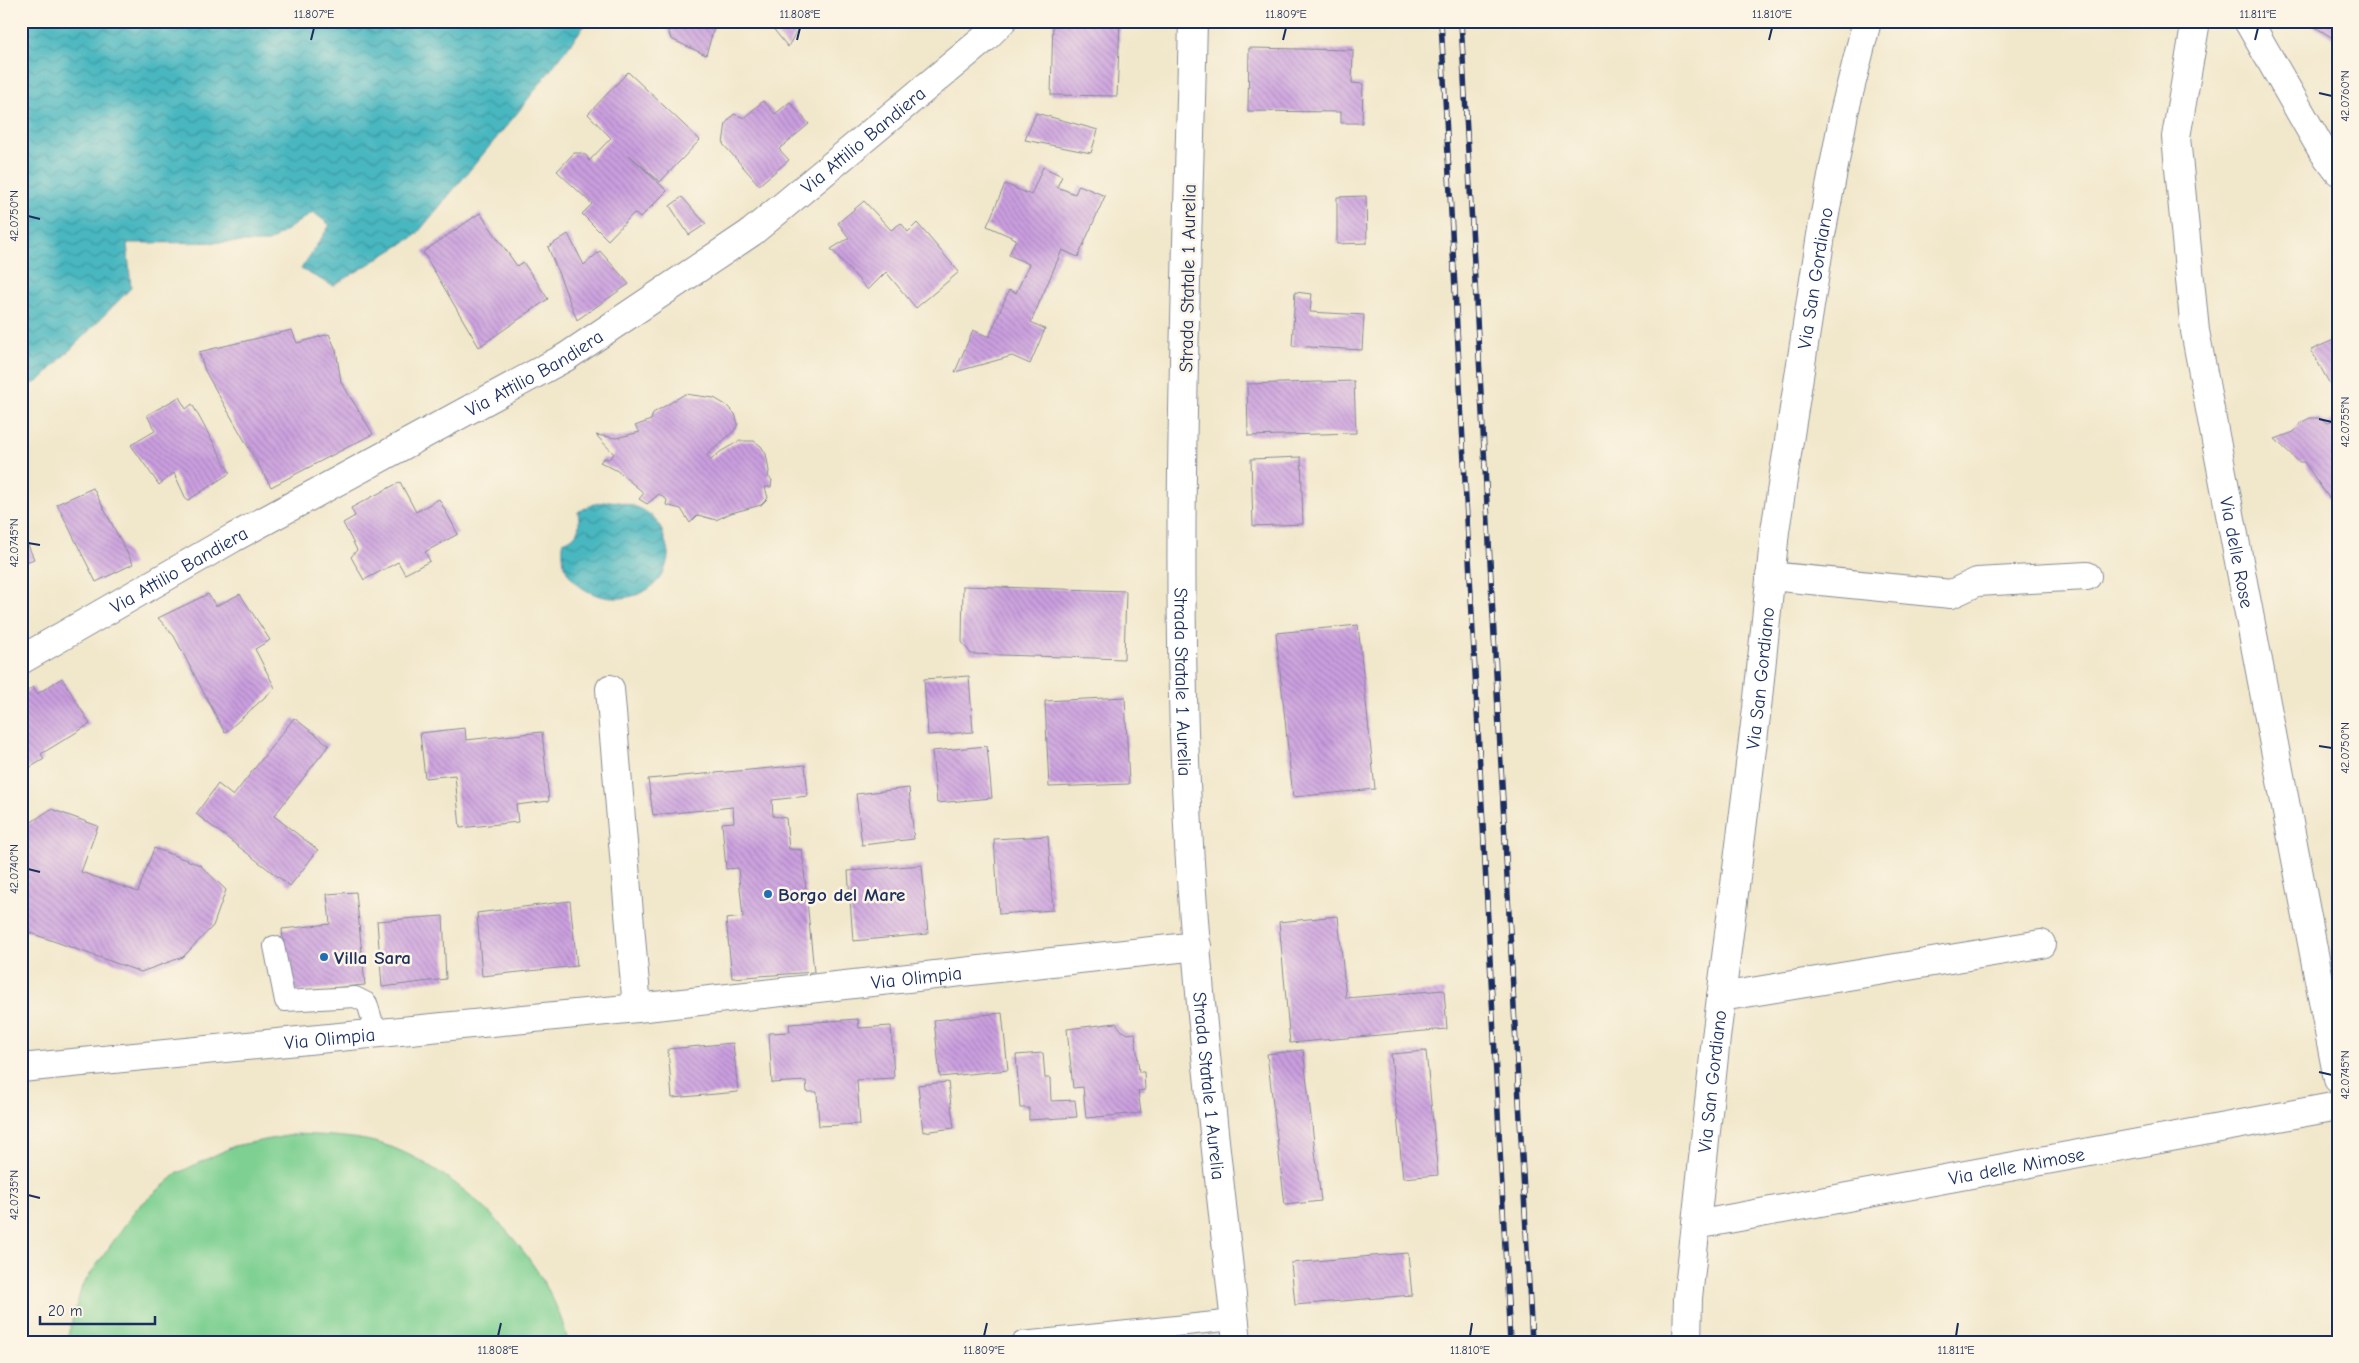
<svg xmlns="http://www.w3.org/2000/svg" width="2359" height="1363" font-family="'Comic Neue',sans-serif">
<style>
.garden{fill:#7ed092;stroke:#4c8078}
.water{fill:url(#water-waves);stroke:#32738f}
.building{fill:url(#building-back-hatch)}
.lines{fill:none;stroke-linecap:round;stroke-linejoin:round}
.lane-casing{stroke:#868b94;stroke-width:22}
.street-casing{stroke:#868b94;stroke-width:30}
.primary-casing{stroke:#868b94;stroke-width:30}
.lane{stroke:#fff;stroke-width:20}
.street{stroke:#fff;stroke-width:28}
.primary{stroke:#fff;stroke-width:28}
.rail-casing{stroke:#1b2f5e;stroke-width:5.5}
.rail{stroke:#fcf5e5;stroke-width:4;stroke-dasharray:11;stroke-linecap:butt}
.ticks{fill:none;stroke:#1b2f5e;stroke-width:2}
.poi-dot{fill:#1f6fb2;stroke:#fcf5e5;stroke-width:2}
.labels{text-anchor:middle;stroke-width:5;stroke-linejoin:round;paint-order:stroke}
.street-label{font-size:19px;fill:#1b2f5e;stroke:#fcf5e5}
.poi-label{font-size:19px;font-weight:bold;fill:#1b2f5e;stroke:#fcf5e5;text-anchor:start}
.neatline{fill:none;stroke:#1b2f5e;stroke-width:2}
.ticks-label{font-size:12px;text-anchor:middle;fill:#1b2f5e}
</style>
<defs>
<pattern id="water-waves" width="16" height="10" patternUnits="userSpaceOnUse" patternTransform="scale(1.25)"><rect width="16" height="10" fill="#48b7c0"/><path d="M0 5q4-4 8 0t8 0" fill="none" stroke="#3b959f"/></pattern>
<pattern id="building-back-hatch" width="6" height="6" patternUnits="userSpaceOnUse" patternTransform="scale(1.25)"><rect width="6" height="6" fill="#cb9fdf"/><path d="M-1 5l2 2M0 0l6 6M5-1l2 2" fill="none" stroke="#a482b8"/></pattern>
</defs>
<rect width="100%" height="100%" fill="#fcf5e5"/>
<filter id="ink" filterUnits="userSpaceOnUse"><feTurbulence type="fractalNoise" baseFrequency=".02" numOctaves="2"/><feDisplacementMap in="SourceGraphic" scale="10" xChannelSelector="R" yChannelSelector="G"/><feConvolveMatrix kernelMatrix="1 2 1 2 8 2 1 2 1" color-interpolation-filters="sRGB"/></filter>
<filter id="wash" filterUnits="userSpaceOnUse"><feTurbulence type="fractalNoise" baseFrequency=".0096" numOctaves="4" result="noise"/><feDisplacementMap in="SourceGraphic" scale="20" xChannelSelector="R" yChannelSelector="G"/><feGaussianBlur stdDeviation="1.12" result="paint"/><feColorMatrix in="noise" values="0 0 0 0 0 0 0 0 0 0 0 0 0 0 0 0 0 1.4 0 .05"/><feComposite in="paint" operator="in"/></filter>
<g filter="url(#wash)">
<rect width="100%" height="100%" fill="#f1e7cb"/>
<path class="garden" d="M297 1134C328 1136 362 1136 391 1147 467 1176 550 1261 568 1342H66L82 1286 136 1209 178 1173 234 1146Z"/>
<path class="water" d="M21 21H588L518 112 415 236 333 286 301 269 330 225 313 212 269 242 127 243 131 288 39 381 21 388Z
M608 501C628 502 655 510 662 531 664 539 669 550 668 557 661 608 586 611 566 569 562 560 563 551 563 542 578 537 581 528 578 512L591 505Z"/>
<g id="blocks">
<path class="building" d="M665 21H716L706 55 671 39Z
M767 21H802L788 47Z
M1053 21H1120L1117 96 1051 95Z
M2305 21H2338V41Z
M1249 48 1353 50 1352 83 1363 84 1362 123H1341V112L1248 111Z
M628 72 700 140 660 182 628 154 667 191 640 218 634 213 608 240 582 214 592 204 557 171 574 153H581L587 156 589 161 611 138 588 114Z
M763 101 775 114 790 102 809 124 779 149 789 160 759 185 723 144 726 123 734 114 744 118Z
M1036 113 1098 130 1091 153 1025 140Z
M1043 167 1062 176 1057 187 1075 194 1079 185 1105 196 1078 257 1062 250 1031 322 1045 329 1030 364 1012 356 955 372 973 330 989 337 1009 290 1016 293 1029 264 1009 255 1016 239 987 226 1005 184 1031 195Z
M1366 196 1367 243 1337 244V197Z
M682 197 706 224 689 235 670 206Z
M864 201 891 230 901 223 908 232 917 223 959 272 916 308 886 272 868 290 831 249 849 238 838 223Z
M480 213 517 266 523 262 548 299 479 347 423 252Z
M568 234 584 265 600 251 629 284 577 320 548 247Z
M1295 292 1312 294 1310 312 1364 315 1362 350 1292 346Z
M292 330 297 343 329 334 336 350 341 382 373 434 271 487 205 371 199 352Z
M2338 338V399L2311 350Z
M1354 381 1356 433 1248 436 1247 384Z
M685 394 714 398 726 405 735 414 738 424 735 430 707 455 711 460 720 452 739 441H754L761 446 766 454 769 471 768 477 772 480 771 487H765L768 498 761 505 731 513 716 520 698 515 690 523 681 509 666 505 667 500 659 494 647 504 639 499 644 493 616 470 600 462 604 458 609 459 614 454 596 435 616 438 640 432 635 426 651 420 653 413Z
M179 397 186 409 192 404 230 473 187 501 174 473 159 485 131 445 155 431 147 415Z
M2338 417V502L2333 504 2304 462H2299L2275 439 2294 432 2302 422 2310 418H2319L2328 423Z
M1301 457 1303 524 1253 526 1251 459Z
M400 482 416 512 439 499 458 534 425 552 430 561 405 574 398 562 364 580 351 557 357 550 343 523 355 516 351 508Z
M93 488 133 564 96 582 57 504Z
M21 529 34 559 21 564Z
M963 586 1126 591 1124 659 971 654 962 642Z
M208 594 216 606 240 594 270 640 255 649 275 688 225 733 174 636 158 618Z
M1358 625 1375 789 1293 797 1276 633Z
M969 676 973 732 928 735 924 679Z
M62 678 90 724 41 754 44 759 21 773V695L33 687 37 694Z
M1125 697 1129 784 1049 787 1045 701Z
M294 718 329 745 274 816 318 850 290 886 196 814 218 784 233 796Z
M465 728 466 740 542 732 549 801 516 805 518 822 460 828 455 775 425 778 420 733Z
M987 746 992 798 937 803 932 751Z
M805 765 808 796 772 800 773 816 786 818 789 849 802 850 814 972 732 978 726 919 743 917 738 868 726 869 722 823 734 822 733 807 653 815 648 779Z
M909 788 914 839 862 845 856 794Z
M51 809 98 826 81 872 138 892 154 848 200 865 226 890 213 926 183 957 141 972 22 930 21 829Z
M1048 836 1053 910 999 914 994 839Z
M922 865 928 934 853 941 848 871Z
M356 892 365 985 288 992 282 929 330 924 327 894Z
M570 901 577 966 482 976 477 913Z
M443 916 446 979 382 987 377 921Z
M1338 916 1346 998 1444 990 1447 1029 1290 1043 1279 922Z
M1002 1013 1008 1070 940 1077 934 1020Z
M858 1019 859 1028 891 1026 894 1078 857 1080 860 1124 819 1126 817 1092H807L806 1081 772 1083 769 1033 790 1032 789 1024Z
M1116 1023 1122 1031 1128 1034 1135 1033 1139 1072H1144L1145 1090 1138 1091 1141 1113 1086 1118 1083 1087 1073 1088 1067 1029Z
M733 1043 738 1092 672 1098 668 1049Z
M1303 1050 1321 1201 1285 1205 1267 1054Z
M1426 1051 1438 1175 1403 1178 1391 1054Z
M1043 1053 1045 1078H1050L1051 1101 1075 1100 1077 1117 1029 1120V1108H1020L1016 1055Z
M948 1082 954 1128 923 1132 918 1085Z
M1408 1253 1412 1295 1295 1305 1291 1263Z"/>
</g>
</g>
<g filter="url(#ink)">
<use href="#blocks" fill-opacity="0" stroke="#868b94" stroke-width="1"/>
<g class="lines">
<defs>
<path id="lane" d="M274 946 285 1001 355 997 367 1003 376 1033
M1022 1342 1234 1320"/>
<g id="street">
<path id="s1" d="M2196 21 2176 137 2195 331 2338 1079"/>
<path d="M2248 21 2322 150 2338 171"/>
<path d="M1770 576 1951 594 1977 582 2087 576"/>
<path id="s2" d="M21 660 233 538 566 357 752 232 984 39 1002 21"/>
<path d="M610 689 637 1008"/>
<path d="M1721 997 2041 944"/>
<path id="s3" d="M21 1068 637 1008 1197 946"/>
<path id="s4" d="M1696 1225 2338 1106"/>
<path id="s5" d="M1687 1342 1688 1298 1716 1038 1757 708 1775 531 1821 235 1844 113 1867 21"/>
</g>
<g id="primary">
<path id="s6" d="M1193 21C1187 282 1174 545 1187 806 1195 985 1218 1163 1237 1342"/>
</g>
</defs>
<use href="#lane" class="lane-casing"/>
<use href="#street" class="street-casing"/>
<use href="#primary" class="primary-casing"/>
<use href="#lane" class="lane"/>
<use href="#street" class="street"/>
<use href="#primary" class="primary"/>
<defs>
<path id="rail" d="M1441 21 1510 1342
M1461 21 1532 1342"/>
</defs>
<use href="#rail" class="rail-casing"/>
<use href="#rail" class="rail"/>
</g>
</g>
<path class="ticks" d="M311 40 314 28M797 40 800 28M1283 40 1286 28M1769 40 1772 28M2255 40 2258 28M2319 93 2332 96M28 216 40 219M2319 419 2332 422M28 543 40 545M2319 746 2332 748M28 869 40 872M2319 1072 2332 1075M28 1195 40 1198M498 1336 501 1323M984 1336 987 1323M1470 1336 1472 1323M1956 1336 1958 1323"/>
<g class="poi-dot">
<circle cx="768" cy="894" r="5"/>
<circle cx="324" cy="957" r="5"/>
</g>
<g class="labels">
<g class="street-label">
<text dy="7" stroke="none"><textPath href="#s2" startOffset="992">Via Attilio Bandiera</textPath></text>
<text transform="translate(1187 278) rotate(-89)" y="7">Strada Statale 1 Aurelia</text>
<text dy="7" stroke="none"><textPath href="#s5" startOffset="1072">Via San Gordiano</textPath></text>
<text dy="7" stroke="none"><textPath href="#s2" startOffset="588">Via Attilio Bandiera</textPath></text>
<text dy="7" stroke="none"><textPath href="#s1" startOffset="538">Via delle Rose</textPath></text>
<text dy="7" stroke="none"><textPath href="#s2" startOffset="182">Via Attilio Bandiera</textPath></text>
<text dy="7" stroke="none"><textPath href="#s5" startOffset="668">Via San Gordiano</textPath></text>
<text dy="7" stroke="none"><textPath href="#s6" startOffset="661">Strada Statale 1 Aurelia</textPath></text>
<text dy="7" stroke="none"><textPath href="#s3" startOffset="900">Via Olimpia</textPath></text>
<text dy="7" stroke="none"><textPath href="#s3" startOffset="310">Via Olimpia</textPath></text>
<text dy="7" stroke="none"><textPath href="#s5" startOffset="262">Via San Gordiano</textPath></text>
<text dy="7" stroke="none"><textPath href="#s6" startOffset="1066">Strada Statale 1 Aurelia</textPath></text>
<text dy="7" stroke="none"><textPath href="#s4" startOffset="326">Via delle Mimose</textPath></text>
</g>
<g class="poi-label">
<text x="778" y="901">Borgo del Mare</text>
<text x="334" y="964">Villa Sara</text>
</g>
</g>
<rect width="2359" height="1363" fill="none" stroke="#fcf5e5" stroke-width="55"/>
<path d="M40 1316v8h115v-8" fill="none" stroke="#1b2f5e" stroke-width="2.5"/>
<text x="48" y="1316" font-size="15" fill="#1b2f5e" stroke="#fcf5e5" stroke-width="4" paint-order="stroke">20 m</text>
<rect x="28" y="28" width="2304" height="1308" class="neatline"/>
<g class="ticks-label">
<text x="314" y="18">11.807°E</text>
<text x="800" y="18">11.808°E</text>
<text x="1286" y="18">11.809°E</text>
<text x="1772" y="18">11.810°E</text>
<text x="2258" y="18">11.811°E</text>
<text transform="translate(2345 96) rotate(-90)" y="4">42.0760°N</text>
<text transform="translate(14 216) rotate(-90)" y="4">42.0750°N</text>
<text transform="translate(2345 422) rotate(-90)" y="4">42.0755°N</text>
<text transform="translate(14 543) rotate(-90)" y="4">42.0745°N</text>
<text transform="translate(2345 748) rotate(-90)" y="4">42.0750°N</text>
<text transform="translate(14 869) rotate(-90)" y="4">42.0740°N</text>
<text transform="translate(2345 1075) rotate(-90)" y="4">42.0745°N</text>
<text transform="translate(14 1195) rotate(-90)" y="4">42.0735°N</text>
<text x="498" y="1354">11.808°E</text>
<text x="984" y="1354">11.809°E</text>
<text x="1470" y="1354">11.810°E</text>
<text x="1956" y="1354">11.811°E</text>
</g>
</svg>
